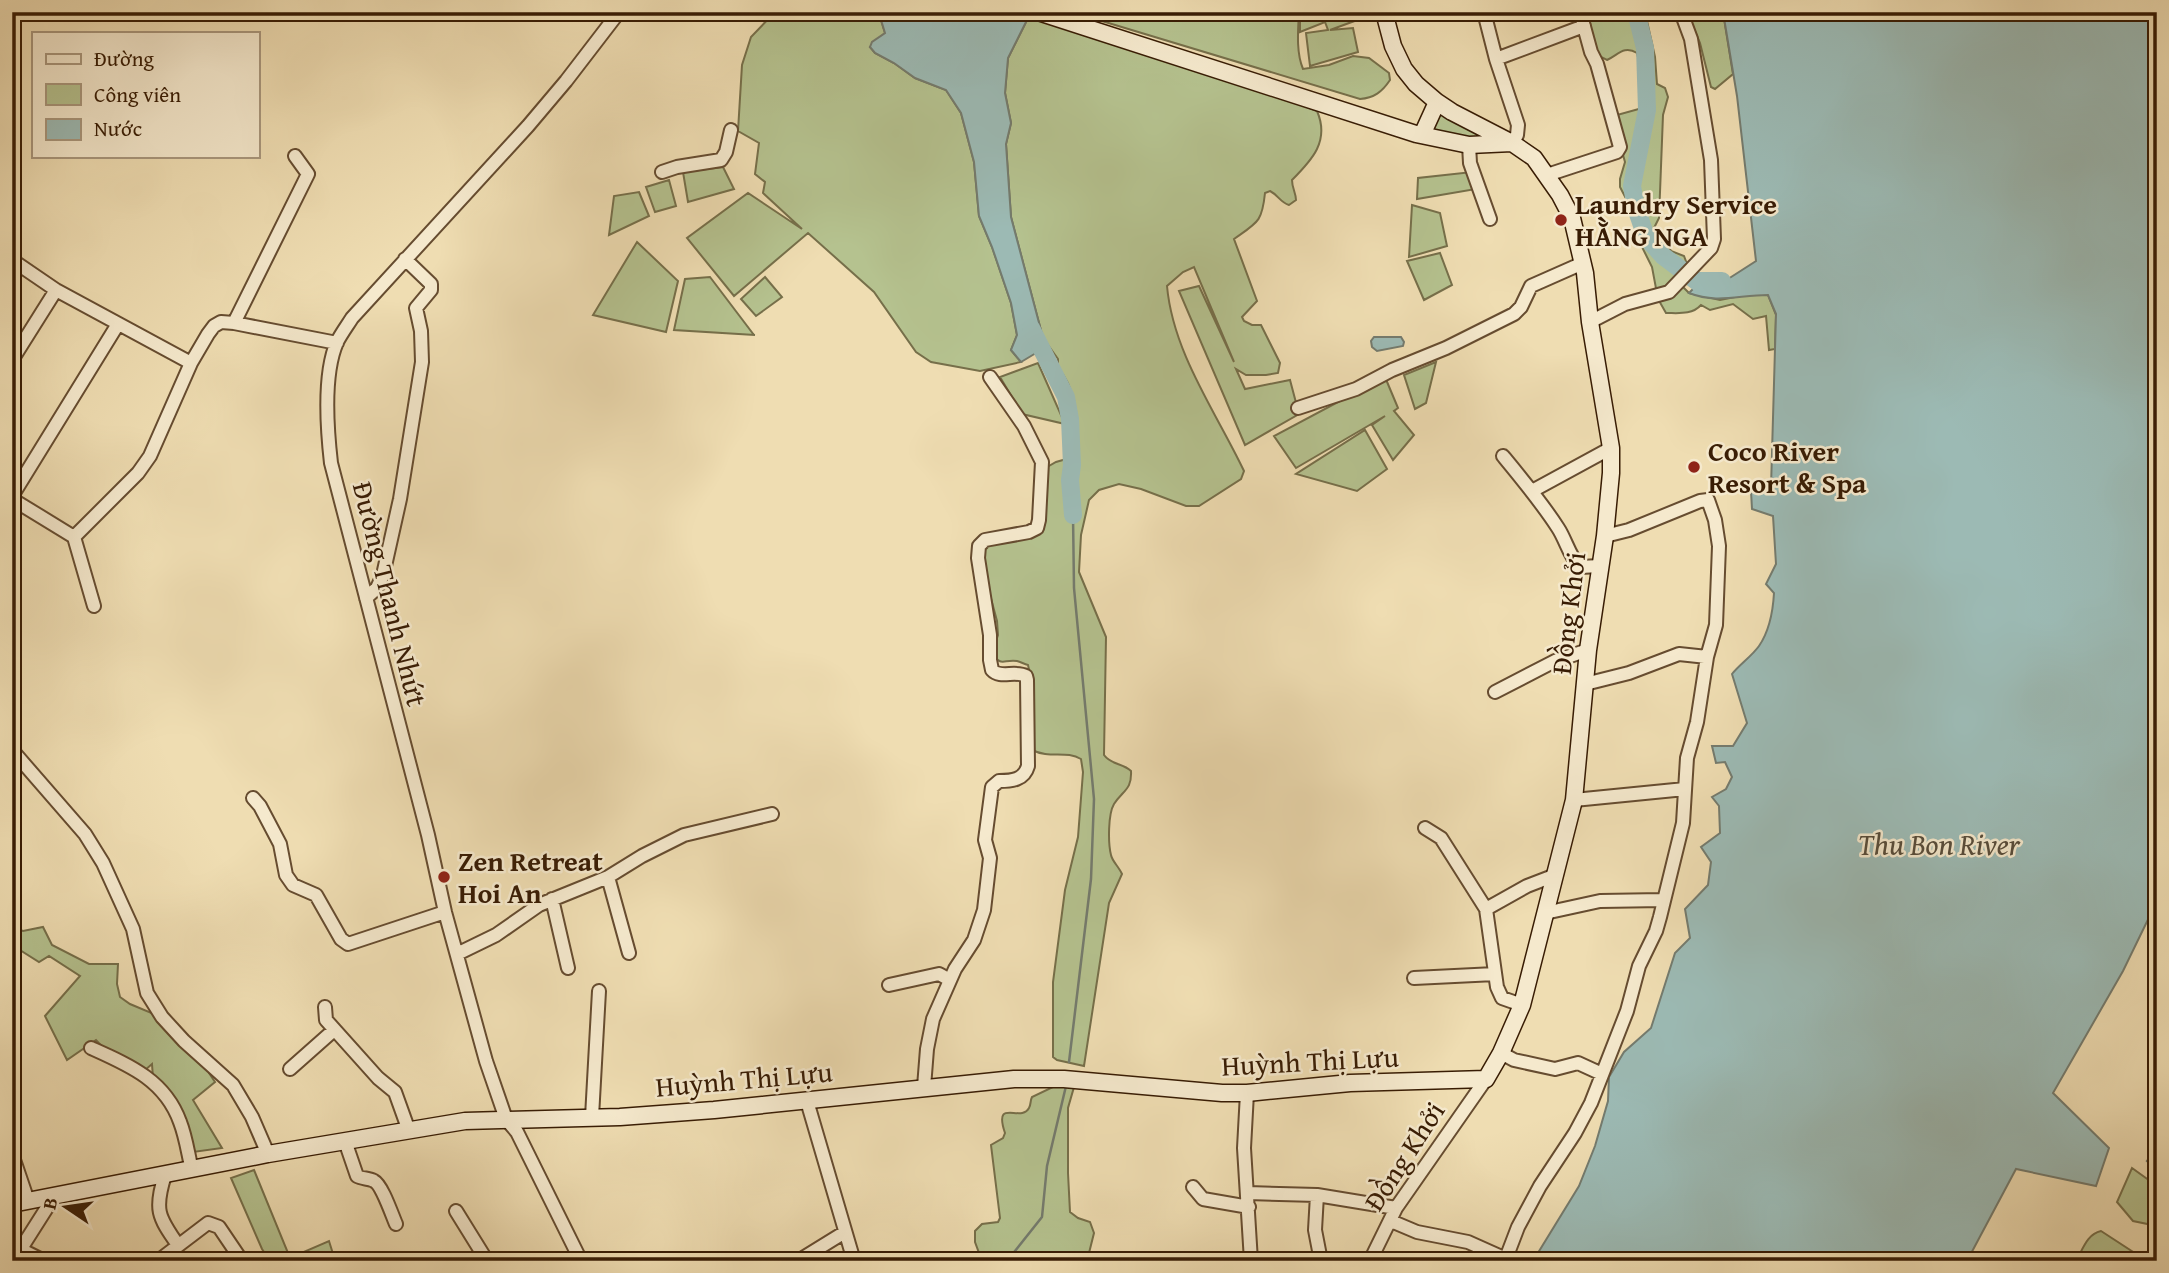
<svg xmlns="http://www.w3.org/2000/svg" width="2169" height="1273" font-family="'Gentium Book Plus',serif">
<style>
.green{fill:#b5c28f;stroke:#766f4a;stroke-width:2}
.water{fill:#9cbab4;stroke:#747b6e;stroke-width:2}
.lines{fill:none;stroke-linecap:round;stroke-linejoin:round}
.stream{stroke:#747b6e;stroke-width:2.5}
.river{stroke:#9cbab4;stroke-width:18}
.street-casing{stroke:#664c30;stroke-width:16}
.secondary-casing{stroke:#381c04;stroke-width:19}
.street{stroke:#f5e9cd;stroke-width:12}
.secondary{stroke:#f5e9cd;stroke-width:16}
.poi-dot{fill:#8f2418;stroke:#f5e9cd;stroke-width:2.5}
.labels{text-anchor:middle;stroke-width:5;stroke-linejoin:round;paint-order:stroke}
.poi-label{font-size:28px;font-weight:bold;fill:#381c04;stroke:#f5e9cd;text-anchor:start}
.street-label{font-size:28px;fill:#381c04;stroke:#f5e9cd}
.water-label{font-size:30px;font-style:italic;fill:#564b39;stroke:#f5e9cd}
</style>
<rect width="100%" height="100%" fill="#efddb2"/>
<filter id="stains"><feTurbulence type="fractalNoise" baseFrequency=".00286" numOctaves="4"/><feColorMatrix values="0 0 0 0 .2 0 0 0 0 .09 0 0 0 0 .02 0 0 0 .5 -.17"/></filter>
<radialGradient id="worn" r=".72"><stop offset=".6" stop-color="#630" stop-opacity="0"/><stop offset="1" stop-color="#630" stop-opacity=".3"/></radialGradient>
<path class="green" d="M775 12H837L835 15 855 20 876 15 881 20 885 33 870 47 875 53 894 63 915 78 946 90 961 113 974 162 979 216 992 247 1011 303 1017 335 1011 350 1021 362 980 371 931 362 916 352 874 292 808 233 734 296 687 238 748 193 802 229 763 193 765 182 755 174 759 143 738 131 742 65 751 37Z
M1072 12H1299C1298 31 1296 52 1303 69L1329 65 1353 56 1369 58 1389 73 1390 80C1382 92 1374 98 1360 99Z
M1300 12H1320L1324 22 1321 12H1359L1360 19 1330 30 1353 28 1358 52 1310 66 1306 33 1328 30 1325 22 1300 32Z
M1584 12H1645L1655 57 1657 84 1665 88 1668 97 1663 115 1659 218 1654 228 1655 234 1663 236 1671 251 1684 256 1687 264 1676 280 1689 293 1720 300 1745 295H1768L1776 315 1775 349 1769 350 1766 316 1753 319 1733 304 1710 310 1701 305C1692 315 1679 313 1666 313L1658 299 1652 267 1640 243 1635 216 1620 187V179L1625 162 1616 130 1617 115 1646 107 1645 85 1637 53C1624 45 1618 55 1607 60L1597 55Z
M1687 12H1723L1733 74 1715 89 1711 87 1700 43Z
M1029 16 1300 104 1317 111C1330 141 1312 160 1292 180 1292 188 1296 193 1296 200L1289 205C1280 202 1278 195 1270 191L1265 193C1262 222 1258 222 1234 239L1257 301 1242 317 1244 321 1252 325H1261L1280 363 1278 373 1266 375H1246L1236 369 1245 389 1290 380 1299 414 1245 445 1179 291 1199 286 1234 362 1194 267 1183 272 1167 286C1173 353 1216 412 1244 471L1241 479 1199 506H1186L1141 489 1119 484 1099 490 1089 500 1081 535 1079 572 1106 637 1104 755C1111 765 1123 763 1131 771 1132 790 1123 790 1114 804 1108 814 1108 843 1111 855 1112 861 1119 867 1122 874L1109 903 1084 1066 1057 1060 1053 1057V982L1065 890 1078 837 1083 772 1081 759C1066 750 1050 759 1032 750L1030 674 1028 665C1024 664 1021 662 1017 661 1003 659 1001 668 992 652L998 635 997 621 982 565 984 538 1036 528 1042 470 1056 462 1077 456C1076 427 1079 391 1058 368V359L1043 338 1011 217 1006 144 1011 123 1005 93 1008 58Z
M1442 112 1479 134 1476 141 1430 131Z
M723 167 734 189 688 202 683 172Z
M1472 172 1476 189 1417 199 1418 178Z
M669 180 676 206 655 212 646 187Z
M639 192 649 216 609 235 614 196Z
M1412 205 1440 213 1447 246 1409 257Z
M637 242 678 281 666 332 593 315Z
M1440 253 1452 285 1424 300 1407 261Z
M710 277 754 335H755L674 330 685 279Z
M765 277 782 297 756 316 741 299Z
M1436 362 1426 403 1415 409 1404 375Z
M1038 363 1065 424 1022 414 1000 377Z
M1385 377 1398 408 1394 411 1414 435 1393 460 1372 425 1385 416 1296 468 1274 436Z
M1365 430 1387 469 1357 491 1296 474Z
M12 927 23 931 43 927 52 945 89 964H118L117 984 120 997 130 1004 154 1014 209 1066V1073L215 1082 193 1100 222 1148 186 1153 169 1099 153 1078 152 1064 144 1071 120 1065 96 1040 67 1060 45 1016 80 976 49 956 39 962 12 945Z
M1057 1085 1074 1087 1068 1108V1173L1070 1212 1078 1218 1090 1222 1094 1233 1087 1261 1078 1258 1076 1261H982L975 1242V1231L982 1224 998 1222 1000 1218 991 1145 1003 1138 1005 1133C993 1097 1021 1123 1029 1108 1031 1105 1030 1101 1032 1097Z
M2132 1168 2157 1186V1226L2133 1221 2117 1202Z
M254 1170 290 1258 329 1241 334 1257 327 1261H270L262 1249 231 1178Z
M2101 1231 2147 1261H2076C2083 1249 2087 1234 2101 1231Z"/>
<path class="water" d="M837 12H1016L1029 16 1008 58 1005 93 1011 123 1006 144 1011 217 1043 338 1041 350 1021 362 1011 350 1017 335 1011 303 992 247 979 216 974 162 961 113 946 90 915 78 894 63 875 53 870 47 872 42 885 33 881 20 876 15 856 20 834 16Z
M1723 12H2157V901L2123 971 2053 1093 2109 1148 2096 1186 2016 1169 1967 1261H1533L1579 1186 1595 1146 1608 1101 1609 1077 1624 1052 1651 1028 1675 953 1690 938 1685 909 1708 885 1711 862 1701 847 1720 833 1719 806 1712 797 1726 789 1732 777 1725 762 1716 763 1712 746H1733L1747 723 1732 674C1740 664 1752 656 1759 646 1770 630 1773 611 1774 593L1766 584 1776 564 1773 516 1752 509 1751 491 1771 487 1776 314 1768 295C1739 295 1717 304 1689 293L1708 274 1728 279 1756 261 1737 96Z
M1374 337H1401L1404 342 1403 346 1377 351 1372 347 1371 341Z"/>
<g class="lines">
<path class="stream" d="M1069 1062 1091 879 1094 799 1074 588 1073 515
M2147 1161 2157 1150
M1007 1261 1042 1217 1047 1166 1066 1086"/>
<path class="river" d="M1636 12 1645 48 1647 110 1632 186 1636 208 1646 237 1663 256 1699 283 1698 281H1722
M1031 328 1066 397 1070 419 1072 465 1070 480 1073 515"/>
<defs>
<path id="street" d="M1484 12 1496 59 1518 125 1517 135 1512 143
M1496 59 1584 26
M1469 145 1470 163 1490 219
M662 172 677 167 721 160 726 152 731 130
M1547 175 1617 152 1620 147 1597 64 1591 52 1580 12
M12 260 56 290 191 363
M1590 322 1625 304 1669 292 1711 248 1714 239 1711 160 1691 39 1681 12
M234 323 308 174 295 156
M12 360 56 290
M1298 408 1356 389 1392 370 1446 348 1514 314 1521 307 1531 286 1583 263
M1503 456C1522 479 1542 503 1558 528 1566 540 1570 558 1580 567L1600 566
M1532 491 1611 448
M12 496 118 324
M12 499 74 537 94 606
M74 537 138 473 150 456 191 363 208 334 214 326 221 322 234 323 337 343
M366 598 377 588 383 575 400 499 422 362 421 331 416 308 431 290V284L405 259
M1585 684 1629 673 1679 654 1707 657
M1495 692 1555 661 1588 650
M12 750 85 834 103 863 133 929 147 993 162 1017 184 1041 233 1085 252 1117 268 1154
M253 798 260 806 280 844 286 875 293 885 316 895 341 939 348 944 445 912
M1574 800 1685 789
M1425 828 1441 838 1486 909 1497 987 1502 998 1522 1005
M608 877 629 953
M552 899 568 968
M1486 909 1527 886 1553 876
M1545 913 1600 901 1663 900
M457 954 496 935 539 905 608 877 642 856 684 835 772 814
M1414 978 1495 974
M889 985 939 974 950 980
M325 1007 326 1020 378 1078 395 1092 409 1131
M91 1048C129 1065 165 1080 180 1122 186 1137 188 1154 192 1170
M1501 1053 1514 1060 1555 1069 1578 1063 1602 1074
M290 1069 334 1030
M924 1087 927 1049 933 1019 955 969 974 940 984 910 990 858 985 840 992 787 999 781C1012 781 1024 780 1028 766L1027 680 1026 676C1015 670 1000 679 992 670L990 660V635L978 558 979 546 985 540 1029 532 1037 528 1039 520 1042 462 1024 426 990 377
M1247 1093 1244 1148 1251 1261
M807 1101 854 1261
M592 1117 599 991
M345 1141 357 1176C362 1179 369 1178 374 1181 382 1185 392 1215 396 1224
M12 1154 28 1201
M165 1175C154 1209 158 1217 178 1245
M1193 1187 1203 1199 1249 1207
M1248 1193 1317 1195 1396 1208
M1317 1195 1315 1230 1321 1261
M456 1211 487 1261
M1391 1221 1417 1232 1468 1242 1506 1259
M44 1261 22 1250V1247L55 1195
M158 1261 208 1223 219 1227 242 1261
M581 1261 517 1132 506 1119 486 1061 445 912 428 835 331 463C327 428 323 374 337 342 341 334 347 326 352 318L528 126 566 81 619 12
M798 1261 845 1232
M1370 1261 1396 1208 1486 1079
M1505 1261 1518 1227 1540 1186 1575 1133 1591 1103 1627 1011 1639 966 1656 931 1660 917 1683 823 1687 758 1697 722 1707 657 1716 625 1719 546 1715 520 1708 500 1700 501 1629 530 1605 536"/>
<path id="secondary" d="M1038 12 1416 134 1469 145 1512 143
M1422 135 1437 102
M12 1204 268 1154 465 1121 620 1117 714 1110 1014 1079H1064L1222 1093H1247L1350 1083 1486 1079 1501 1053 1522 1005 1574 800 1588 650 1605 536 1611 473V448L1590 322 1585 273 1572 218 1560 195 1534 158 1512 143 1452 112 1437 102 1416 84 1404 69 1393 46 1384 12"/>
</defs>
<use href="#street" class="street-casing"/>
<use href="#secondary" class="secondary-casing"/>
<use href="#street" class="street"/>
<use href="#secondary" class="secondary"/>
</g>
<g class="poi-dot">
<circle cx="1561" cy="220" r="7"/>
<circle cx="1694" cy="467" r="7"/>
<circle cx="444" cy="877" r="7"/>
</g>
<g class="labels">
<g class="poi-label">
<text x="1575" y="214">Laundry Service<tspan x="1575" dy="32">HẰNG NGA</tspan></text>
<text x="1708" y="461">Coco River<tspan x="1708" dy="32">Resort &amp; Spa</tspan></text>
<text x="458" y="871">Zen Retreat<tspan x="458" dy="32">Hoi An</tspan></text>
</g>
<g class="street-label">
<text transform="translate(390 594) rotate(76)" y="10">Đường Thanh Nhứt</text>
<text transform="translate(1568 613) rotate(-83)" y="10">Đồng Khởi</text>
<text transform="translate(1310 1061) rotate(-3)" y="10">Huỳnh Thị Lựu</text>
<text transform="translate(744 1079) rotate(-5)" y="10">Huỳnh Thị Lựu</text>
<text transform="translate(1404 1156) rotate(-57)" y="10">Đồng Khởi</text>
</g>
<g class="water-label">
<text x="1939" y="855">Thu Bon River</text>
</g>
</g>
<rect width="2169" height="1273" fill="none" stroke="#efddb2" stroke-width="42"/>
<rect x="14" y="14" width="2141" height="1245" fill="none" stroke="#381c04" stroke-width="3.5"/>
<rect x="21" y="21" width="2127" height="1231" fill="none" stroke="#381c04" stroke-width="2"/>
<rect x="32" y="32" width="228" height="126" fill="#f5e9cd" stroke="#a9977d" stroke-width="2"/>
<rect x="46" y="54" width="35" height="10" fill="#f5e9cd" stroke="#a9977d" stroke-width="2"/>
<text x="94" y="66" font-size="21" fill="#381c04">Đường</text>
<rect x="46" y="84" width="35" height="21" fill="#b5c28f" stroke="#a9977d" stroke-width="2"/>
<text x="94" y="102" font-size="21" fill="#381c04">Công viên</text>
<rect x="46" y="119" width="35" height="21" fill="#9cbab4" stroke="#a9977d" stroke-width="2"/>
<text x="94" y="136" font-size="21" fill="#381c04">Nước</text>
<g transform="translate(66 1207) rotate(283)" stroke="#f5e9cd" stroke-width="5" paint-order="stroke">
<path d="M0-5L12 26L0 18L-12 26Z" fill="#381c04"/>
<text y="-10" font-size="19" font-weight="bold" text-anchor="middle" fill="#381c04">B</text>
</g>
<rect width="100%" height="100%" filter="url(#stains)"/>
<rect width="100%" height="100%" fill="url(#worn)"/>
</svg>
